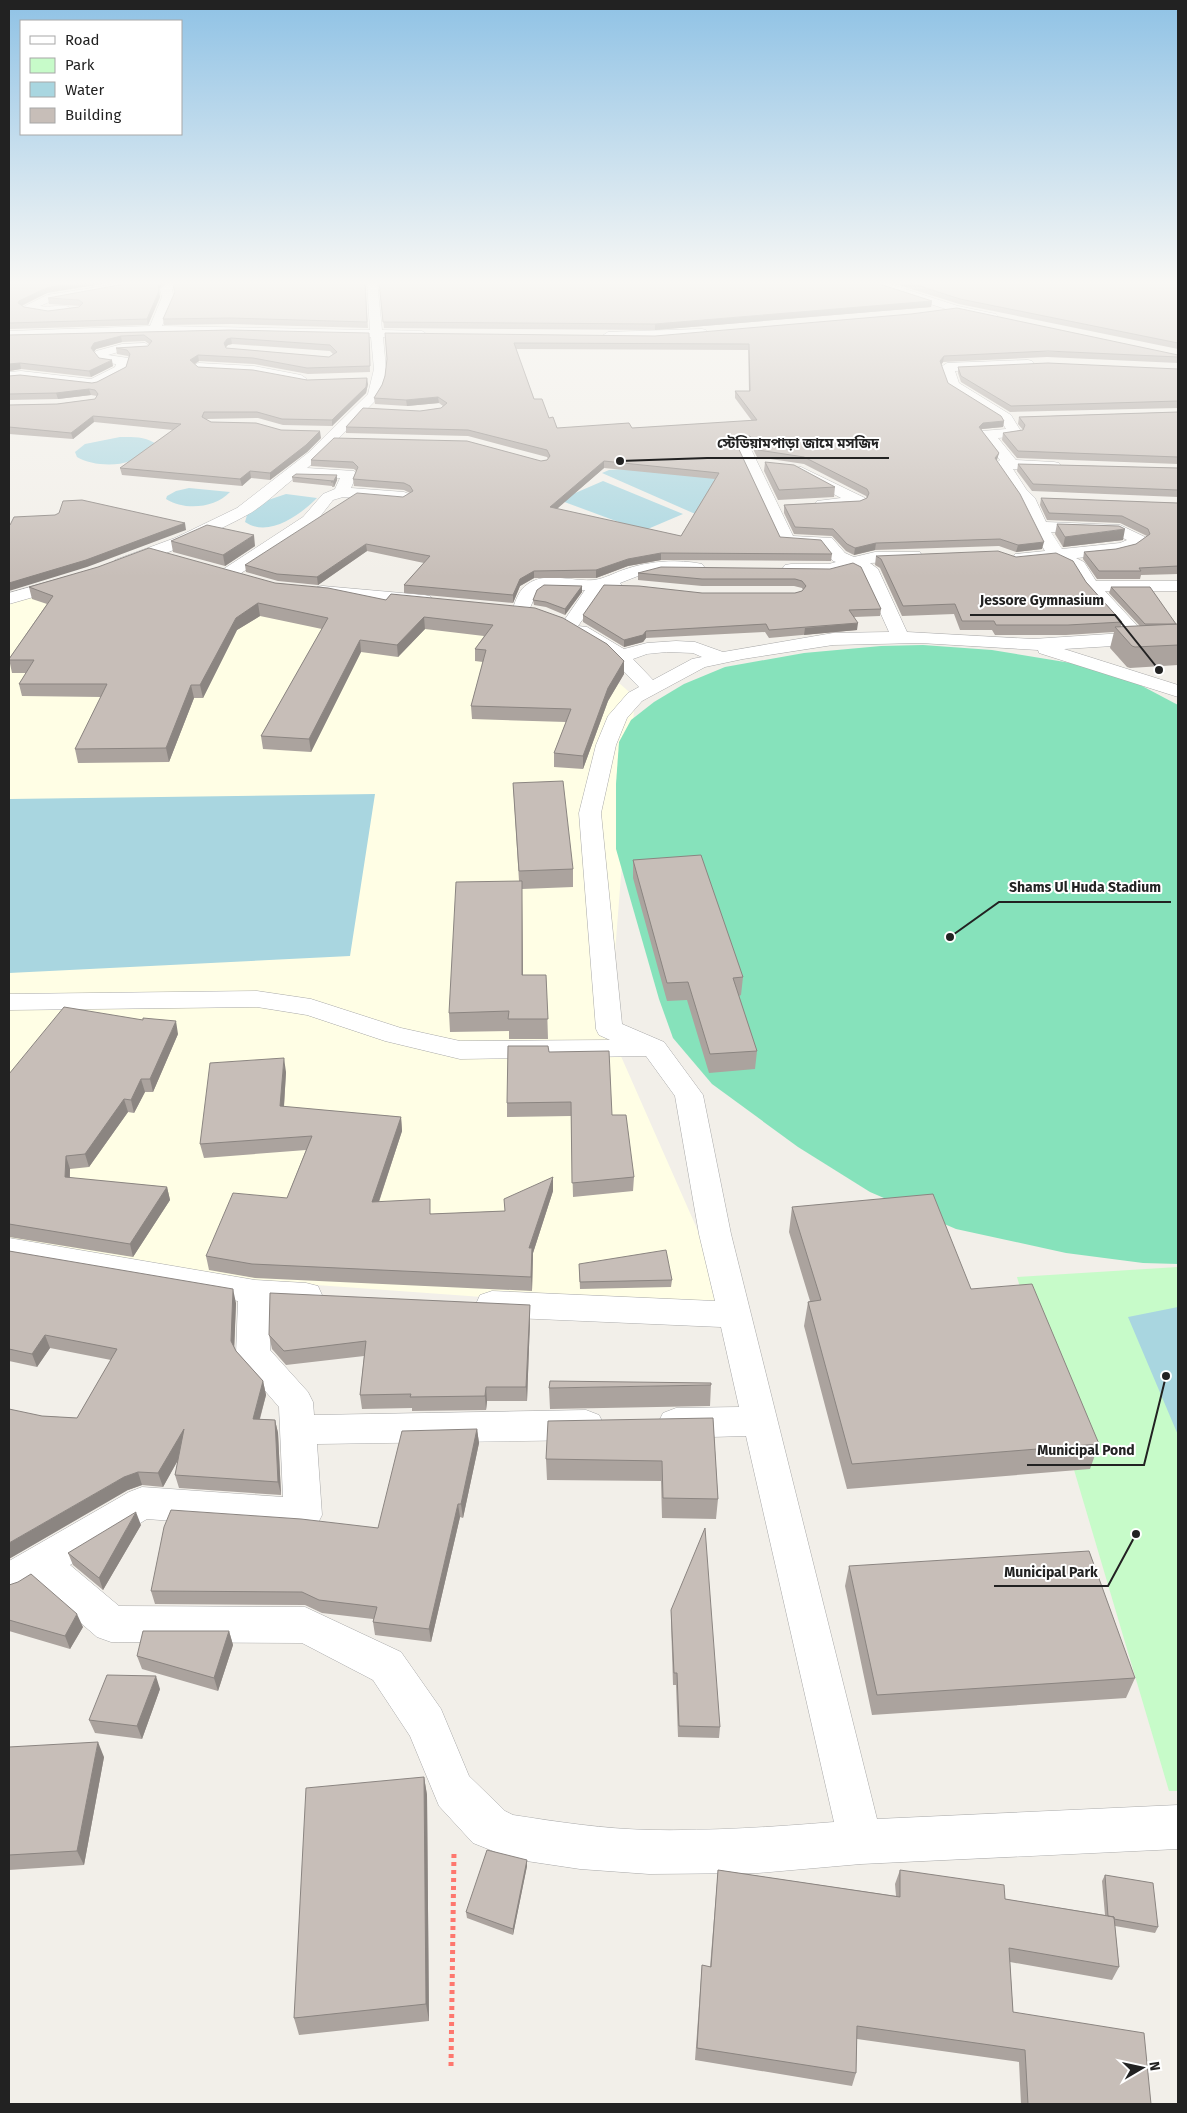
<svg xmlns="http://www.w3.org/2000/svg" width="1187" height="2113" font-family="'Fira Sans','Noto Sans Bengali',sans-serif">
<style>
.education{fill:#fffee5}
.park{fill:#c7fbc9}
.pitch{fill:#86e2bb}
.water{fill:#a9d6e0}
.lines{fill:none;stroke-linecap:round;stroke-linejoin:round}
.minor-casing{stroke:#a9a9a9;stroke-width:1}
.path{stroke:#fe776e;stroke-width:5;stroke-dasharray:4 4;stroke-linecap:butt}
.minor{fill:#fff;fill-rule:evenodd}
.wall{fill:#aba39e;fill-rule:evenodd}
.shaded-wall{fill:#8b8581}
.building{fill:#c7beb8;stroke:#8b8581;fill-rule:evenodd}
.leader{fill:none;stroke:#222;stroke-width:2}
.callout-dot{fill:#222;stroke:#fff;stroke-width:2}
.callout-label{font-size:14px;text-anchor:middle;font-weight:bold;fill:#222;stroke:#fff;stroke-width:4;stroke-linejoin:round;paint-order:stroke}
</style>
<rect width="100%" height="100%" fill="#f2efe9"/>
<path class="education" d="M116 565 539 613 635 697 609 1029 735 1315 9 1263V594Z"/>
<path class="park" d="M1178 1267V1791H1169L1017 1277Z"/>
<path class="pitch" d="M923 645 992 650 1083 665 1127 678 1178 705V1264L1143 1263 1066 1253 956 1229 870 1192 798 1147 712 1084 673 1038 659 999 616 849V784L619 742 631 720 654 702 684 684 725 667 804 653 881 646Z"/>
<path class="water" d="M120 437C132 437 147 436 157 445 148 450 139 458 130 461 115 467 90 465 77 457L75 452 85 444Z
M655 467 714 468 743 535 602 473 609 470Z
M603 481 683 514 643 531 559 500Z
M189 488 230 492C215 508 185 511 166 499L167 496 176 491Z
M286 494 317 498C300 515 269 538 245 522L247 515 265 501Z
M375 794 350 956 9 973V799Z
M1178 1307V1435L1128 1317Z"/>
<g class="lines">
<defs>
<path id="minor" d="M168 281H179L172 290 174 297 162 326 370 330 367 281H377L382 330 422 331 428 335 422 339 383 337 386 369 381 395 318 459 307 468 354 471 357 474 351 488 404 492 409 494 412 497 409 500 404 502 343 497 333 500 315 523 234 578 228 579 222 578 219 574 222 570 303 517 323 494 335 489 340 478 296 477C280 489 265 505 247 515 228 526 132 572 115 568L113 564 115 560 175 538 237 508 308 453 368 394 374 369 371 337 164 333 9 339V331L150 326 162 297 160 290Z
M864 281H880L958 306 996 314 998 316 992 319 952 311 865 283Z
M111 285 117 288 115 290 54 300 40 306C50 308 60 304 69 307L71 309 69 311C57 314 30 317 21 308L47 295Z
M702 329 706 330 708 333 706 336 608 340 602 336 608 332Z
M145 343 151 347 149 350 122 351 108 355 128 358 130 361 125 372 98 386 93 387 21 379 9 380V372L21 371 91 379 115 367 116 364 100 362 94 354 96 351 122 344Z
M1028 360 1032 361 1034 364 1032 367 955 371 959 383 1011 415 1022 433 1020 436 998 438 1016 460 1054 462 1059 463 1061 466 1059 469 1054 470 1013 469 1026 489 1035 498 1046 522 1120 525 1145 537 1147 540C1135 557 1095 556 1076 558L1084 562 1096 581H1178V591H1105L1143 632H1178V642L1064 649 1178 685V697L1039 653 1038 650 920 643 833 645 743 659 705 667 642 701 627 718 616 745 601 813 622 1024 664 1042 703 1095 731 1234 877 1819 1178 1805V1849L861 1864 758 1873 649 1874 580 1869 513 1859 473 1843 439 1806 410 1736 373 1680 302 1643 111 1642 97 1637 37 1585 23 1593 9 1598V1561L129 1492 142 1487 283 1497 279 1407 241 1363 236 1354 238 1301 9 1262V1238L255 1280 306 1283 318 1286 322 1295 318 1304 306 1307 271 1305 270 1350 308 1392 313 1402 314 1415 586 1410 599 1415 604 1425 599 1435 586 1440 317 1444 322 1515 316 1527 303 1531 147 1519 70 1565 119 1606 305 1607 401 1652 441 1709 469 1776 505 1811 513 1815C558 1822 604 1829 650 1830 712 1831 773 1827 834 1822L746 1436 676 1438 663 1433 658 1423 663 1413 676 1408 739 1407 721 1327 492 1317 480 1313 476 1304 480 1295 492 1291 715 1301 699 1234 675 1096 646 1056 460 1059 385 1041 307 1015 257 1007 9 1010V994L257 991 311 999 401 1028 460 1041 610 1040 599 1035 596 1029 579 813 596 745 608 716 628 693 639 687 608 655 575 635 573 630 564 629 561 625 585 590 544 589 536 594 527 615 521 616 515 615 512 611C517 597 519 588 533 581 550 573 575 582 594 580 604 579 616 572 626 569 649 561 679 559 702 564L705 568 702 572H661L638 576 620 583 622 586 619 590 603 591 578 626 587 627 624 649 647 643 676 641 695 642 723 652 833 633 889 632 862 572 852 568 829 574 785 573 782 569 785 565 791 564H829L836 562 833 561 821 546 781 544 736 447 738 444H748L750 447 793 536 832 538 845 553 854 557 875 552H920L922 556 920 560 914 561 870 563 878 569 907 632 1033 639 1124 633 1085 590 1072 569 1055 560 1021 563 1015 562 1013 558 1015 554 1045 551 1040 543 1020 500 1015 495 995 464 1000 460 980 434 982 431 1006 429 1001 421 948 388 941 367 947 363ZM1051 532 1117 535 1127 540 1120 543 1062 549ZM667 652 693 653 702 657 692 659 653 680 633 659 647 654Z
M199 363 254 366 301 375 307 379 301 383 254 374 195 370 193 367 195 364Z
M801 467 865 498 867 501 865 504 859 506 823 509 817 507 815 504 817 501 841 498 796 474 794 471 796 468Z
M66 577 72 578 75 582 72 586 9 604V593Z
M323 586 424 595 430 596 433 600 430 604 424 605 317 595 314 591 317 587Z"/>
</defs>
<use href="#minor" class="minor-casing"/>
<path class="path" d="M451 2066 454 1852"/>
<use href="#minor" class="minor"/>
</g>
<path class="wall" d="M9 281 47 293 22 306 24 307 48 311 79 307 81 306 49 304 48 298 130 283 131 282 128 281H166L159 289 160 297 148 325 9 329V330Z
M365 281 368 328 231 324 164 325 163 319 175 293Z
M379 281 932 301 931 307 655 330 384 328Z
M886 281H1178V349L959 304Z
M230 330 369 339 370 372 308 374 254 364 199 361 195 364 198 367 307 380 368 384 366 393 332 426 283 425 258 418 206 419 211 422 281 430 321 438 307 452 270 480 251 478 242 486 122 475 120 468 173 430 94 422 73 439 9 434V405L57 404 95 399 97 396 91 395 58 399 9 400V401V376L92 383 97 382 126 367 129 357 128 356 117 354 116 348 148 346 149 344 145 341 122 342 96 349 94 352 99 358 113 366 91 377 21 369 9 371V335ZM232 344 330 351 333 354 329 357 225 348 228 345Z
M385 333 1178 355V363L1047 357 943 362 941 365 948 383 1004 421 1003 427 982 429 981 430 999 453 996 461 1042 549 1016 552 999 546 875 550 854 555 846 551 832 536 794 534 784 513V505L860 501 867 498 866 496 804 464 757 457 750 443 738 442 736 445 780 537 832 554 831 561 661 560 628 566 596 578H534L520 586 513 603 404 593V585L424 563 367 551 318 585 278 581 246 572 245 565 403 497 410 493 404 490 354 486 353 479 356 471 354 469 311 466V460L541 461 547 460 548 459 547 457 468 436 346 433V427L420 411 441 408 443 406 439 403 407 406 375 404 374 398 382 385 385 376 387 359ZM516 349 748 350 749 391H735V398L752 421 632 428H557L534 399ZM604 468 715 479 681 536 556 509Z
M958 367 1178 369V408L1010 412 961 382 958 373Z
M1178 412V464L1017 458 1002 440 1003 433 1023 430 1018 424 1019 417Z
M765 462 835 487 834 497 778 500 764 471Z
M1018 464 1178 468V497L1032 491 1017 471Z
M292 477 337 480 334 487H332V486L293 482Z
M1041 498 1178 503V574L1141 575 1140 579H1097L1083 559 1084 552 1116 549 1136 544 1147 536 1120 523 1047 520 1040 505Z
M1057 524 1123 540 1063 547 1055 534Z
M171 541 255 546 225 566 173 552Z
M876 556 1086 582 1122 622 1121 627 1140 626 1109 593 1111 587 1176 624H1178V665L1130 668 1127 667 1110 648 1114 632 1066 635H995L992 630H960L954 614 902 616 880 568 875 565Z
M830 569 881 609 880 616 854 617 857 630 769 638 765 632 646 638 643 642 624 647 583 622V615L702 593H795L802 591 803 590 802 588 794 586H702L638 580V573Z
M275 583 386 600 391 594 624 661V674L608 701 583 769 554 767V753L566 722 472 719 471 706 483 662 475 661V649L484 636 425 629 398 657 361 652 311 752 263 749 261 736 322 629 260 616 237 630 203 698H194L169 762 78 763 75 749 101 697 22 696 19 684 26 673H12L9 659 47 604 32 599 29 587Z
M582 586V592L565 615 546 607 534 605 533 600Z
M513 783 573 869V887L522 889 523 975H546L548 1039H509V1031L450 1032 449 1013 519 881Z
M633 860 743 977 741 995 739 996 757 1051 755 1069 709 1073 687 1000 667 1001 633 878Z
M178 1034 153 1092H145L134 1113 128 1112 89 1167 70 1169V1178L167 1187 170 1200 133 1257 9 1237V1074Z
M549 1052 612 1115 634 1177 633 1191 573 1197 571 1116 507 1117V1103Z
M286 1072 284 1107 401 1117 402 1131 379 1202 432 1214 505 1211 553 1177V1191L533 1253 532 1291 255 1278 209 1270 206 1256 287 1198 306 1150 204 1158 200 1144Z
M792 1207 971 1289 1099 1444 1090 1469 847 1489 804 1326 808 1302 810 1301 789 1232Z
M9 1251 236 1303 234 1347 236 1351 263 1381 266 1395 260 1419 275 1420 278 1433 281 1495 179 1488 175 1475 178 1460 163 1487 142 1485 128 1490 42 1416 77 1418 111 1360 50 1348 37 1367 9 1361Z
M579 1264 672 1280 671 1287 580 1289Z
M530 1305V1320L527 1401H487L486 1410 412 1411V1408L362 1409 360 1395 364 1356 286 1365 272 1349 269 1335Z
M711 1385 710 1406 550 1409 549 1388Z
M713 1418 718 1499 716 1519 662 1518 661 1481 547 1480 546 1459Z
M477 1429 479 1443 463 1518 460 1517 431 1642 375 1635 373 1622V1619L322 1613 305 1605 155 1604 151 1591 378 1528Z
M141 1525 103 1590 73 1565 68 1553Z
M849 1566 1135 1678 1126 1698 872 1715 845 1586Z
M9 1585 83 1627 70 1649 9 1631Z
M671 1610 720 1727 719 1738 678 1737 676 1685H673L671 1622Z
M229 1631 233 1645 218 1691 142 1669 137 1656Z
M160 1689 142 1739 95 1733 89 1720Z
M9 1747 104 1757 84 1865 9 1870Z
M424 1777 427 1795 429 2021 299 2035 294 2018Z
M527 1860V1866L513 1935 467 1918 466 1912Z
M718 1870 896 1896 895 1884 900 1870 1005 1899 1105 1915 1102 1881 1105 1875 1158 1927 1155 1933 1115 1926 1119 1967 1112 1980 1010 1962 1013 2012 1151 2104H1021L1019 2062 857 2039 856 2073 852 2086 695 2060 701 1978 702 1965 710 1967Z"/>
<path class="shaded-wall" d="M87 281H121L47 293 20 306 18 303 19 301 46 288Z
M160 281H166L159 289 158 283Z
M159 291 160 297 148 325 147 319Z
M932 301 931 307 655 330V324Z
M121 336 122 342 96 349 92 354 91 348 94 343Z
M231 338 232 344 228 345 224 349V343L227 339Z
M198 355 199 361 191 366 190 360Z
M944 356 943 362 939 368 940 361Z
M112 360 113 366 91 377 89 371Z
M20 363 21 369 9 371V364Z
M367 378 368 384 366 393 332 426V420Z
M89 389 91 395 58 399 56 393Z
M438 397 439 403 407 406 406 400Z
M93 416 94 422 73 439 71 433Z
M1004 421 1003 427 982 429 978 434 979 427 983 423Z
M320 431 321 438 307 452 270 480V473Z
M738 435V442L734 448 735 441Z
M999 453 997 460 993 465 995 458Z
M604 461V468L550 515V507Z
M250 471 251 478 242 486 240 479Z
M337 475V480L334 487 333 482Z
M185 523 186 530 87 567 9 591V583Z
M1125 529 1123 540 1063 547 1065 537Z
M254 535 255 546 225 566 223 555Z
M1044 542 1042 549 1016 552 1018 545Z
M876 543 875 550 854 555 855 548Z
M366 544 367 551 318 585 317 577Z
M661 553V560L628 566 596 578V570L628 559Z
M534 571V578L520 586 513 603V595L520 579Z
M582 586V592L565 615V609Z
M258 603 260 616 237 630 203 698 200 685 236 618Z
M424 617 425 629 398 657 397 645Z
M858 623 857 630 804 635 805 628Z
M646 631V638L643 642 624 647V640Z
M360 640 361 652 311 752 309 739Z
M624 661V674L608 701 583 769V756L608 688Z
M191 685 194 698 169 762 166 748Z
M522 881V899L523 995 522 975Z
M176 1021 178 1034 153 1092 150 1079Z
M284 1058 286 1072 283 1120 280 1106Z
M141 1079 145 1092 134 1113 131 1100Z
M124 1099 128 1112 89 1167 85 1154Z
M401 1117 402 1131 374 1216 372 1202Z
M66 1156 70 1169 69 1190 65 1177Z
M553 1177V1191L533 1253 532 1291 529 1248Z
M167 1187 170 1200 133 1257 130 1244Z
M233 1289 236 1303 234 1354 231 1341Z
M530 1305V1320L527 1401 526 1387Z
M45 1335 50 1348 37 1367 32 1354Z
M263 1381 266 1395 256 1432 253 1419Z
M486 1387 487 1401 486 1410 485 1396Z
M275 1420 278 1433 281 1495 278 1482Z
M184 1429 188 1442 163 1487 158 1473Z
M477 1429 479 1443 463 1518 461 1504Z
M138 1472 142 1485 128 1490 9 1559V1543L124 1477Z
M458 1504 460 1517 431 1642 429 1629Z
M136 1512 141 1525 103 1590 99 1578Z
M77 1614 83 1627 70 1649 65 1636Z
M229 1631 233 1645 218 1691 214 1678Z
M156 1676 160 1689 142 1739 137 1726Z
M98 1742 104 1757 84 1865 77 1851Z
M424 1777 427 1795 429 2021 426 2004Z
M527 1860V1866L513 1935V1929Z"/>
<path class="building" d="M9 281H87L46 288 19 301 18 303 24 307 48 311 79 307 83 303 79 300 48 298 130 283 132 281H160L158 283 159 291 147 319 9 323Z
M176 281H365L367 322 230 318 163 319 175 292 173 285Z
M379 281H870L932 301 655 324 383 322Z
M904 281H1178V343L960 299Z
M957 308 1178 355V357L1048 351 944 356 940 361 948 383 1001 416 1004 421 983 423 979 427 999 453 995 458 1020 494 1044 542 1018 545 1000 539 876 543 855 548 847 544 833 529 795 527 784 505 860 501 867 498 869 493 867 489 804 457 758 450 750 436 738 435 735 441 780 537 821 540 832 554 661 553 628 559 596 570 534 571 520 579 513 595 404 585 430 556 366 544 317 577 277 574 245 565 357 493 403 497 413 491 410 486 404 483 353 479 358 467 353 462 311 460 334 438 467 441 541 461 547 460 550 456 547 450 468 430 346 427 363 408 420 411 441 408 447 403 438 397 406 400 374 398 382 385 385 376 387 359 385 333 655 336 911 314ZM514 343 749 344 750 391H735L757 420 632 428 629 423 557 428 553 417 549 418 542 399H534ZM604 461 719 473 681 536 550 507Z
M230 330 369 333 370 366 307 368 253 358 198 355 190 360 198 367 253 370 307 380 367 378 366 387 332 420 282 419 257 412H204L202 417 211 422 256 423 281 430 320 431 306 445 270 473 250 471 240 479 120 468 181 424 93 416 71 433 9 427V405L57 404 95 399 98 394 95 390 89 389 56 393 9 394V376L20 375 92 383 97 382 126 367 130 354 127 350 116 348 148 346 152 341 144 335 121 336 94 343 91 348 99 358 112 360 89 371 20 363 9 364V335ZM231 338 330 345 337 352 329 357 226 348 224 343 227 339Z
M1048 363 1178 369V401L1011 406 961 376 958 367Z
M1178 412V457L1018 451 1003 433 1023 430 1025 425 1019 417Z
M765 462 794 465 835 487 779 490Z
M1018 464 1178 468V490L1033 484Z
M296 474 337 475 333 482H331L333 481 292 477Z
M1041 498 1178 503V566L1139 568 1141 571H1099L1084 552 1116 549 1136 544 1150 534 1148 529 1122 516 1049 513Z
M82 500 185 523 86 560 9 583V525H10L14 517 55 515 59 513 63 501Z
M1057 524 1119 526 1125 529 1065 537Z
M207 525 254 535 223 555 171 541Z
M149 548 275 583 328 588 386 600 391 594 535 608 563 618 607 644 624 661 608 688 583 756 554 753 571 709 471 706 486 650 475 649 493 625 424 617 397 645 360 640 309 739 261 736 328 618 258 603 236 618 200 685H191L166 748 75 749 107 684H19L34 660H9V659L53 596 29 587 98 567Z
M998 551 1016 557 1056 553 1073 561 1086 582 1122 622 1068 625H996L994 621H962L955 604 903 606 881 559 876 556Z
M853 563 861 567 881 609 849 610 858 623 769 630 766 624 646 631 643 635 624 640 583 615 604 585 639 586 702 593H795L802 591 806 586 802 581 795 579H702L638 573 661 567 830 569Z
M544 585 582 586 565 609 546 602 533 600 537 590Z
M1111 587H1150L1176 624H1145Z
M1178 624V645L1135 647 1132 646 1115 627Z
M563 781 573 869 519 871 513 783Z
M701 855 743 977 733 978 757 1051 710 1054 688 982 667 983 633 860Z
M522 881V975H546L548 1019H508L509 1011 449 1013 456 882Z
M64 1007 143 1020V1018L176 1021 150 1079H141L131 1100 124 1099 85 1154 66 1156 65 1177 167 1187 130 1244 9 1224V1074Z
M508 1046H548L549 1052 609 1051 612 1115H626L634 1177 572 1183 571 1102 507 1103Z
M284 1058 280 1106 401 1117 372 1202 430 1199V1214L505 1211 504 1199 553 1177 529 1248H532L531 1277 252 1264 206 1256 233 1193 287 1198 312 1136 200 1144 210 1063Z
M933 1194 971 1289 1032 1284 1099 1444 852 1464 808 1302 821 1300 792 1207Z
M666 1250 672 1280 580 1282 579 1264Z
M9 1251 233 1289 231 1341 236 1351 263 1381 253 1419 275 1420 278 1482 175 1475 184 1429 158 1473 138 1472 124 1477 9 1543V1409L42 1416 77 1418 117 1349 45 1335 32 1354 9 1349Z
M270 1293 530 1305 526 1387H486L485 1396 410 1397 411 1394 360 1395 366 1341 284 1351 269 1335Z
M550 1381 711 1383V1385L549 1388Z
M713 1418 718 1499 663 1498 662 1461 546 1459 548 1421Z
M477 1429 461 1504H458L429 1629 373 1622 377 1607 319 1600 302 1592 151 1591 164 1527 171 1510 301 1519 378 1528 402 1431Z
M136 1512 99 1578 68 1553Z
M705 1528 720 1727 679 1726 677 1673H674L671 1610Z
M1089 1551 1135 1678 877 1695 849 1566Z
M31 1574 77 1614 65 1636 9 1620V1585L18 1582Z
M143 1631H229L214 1678 137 1656Z
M107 1675 156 1676 137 1726 89 1720Z
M98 1742 77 1851 9 1855V1747Z
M424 1777 426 2004 294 2018 306 1788Z
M487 1850 527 1860 513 1929 466 1912Z
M718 1870 900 1897V1870L1004 1885 1005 1899 1114 1917 1119 1967 1009 1948 1013 2012 1144 2033 1151 2104H1028L1025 2050 857 2026 856 2073 697 2048 702 1965 711 1967Z
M1105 1875 1153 1883 1158 1927 1114 1919V1917L1108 1916Z"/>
<linearGradient id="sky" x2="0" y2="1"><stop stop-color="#8fc2e5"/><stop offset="0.49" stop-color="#f9f8f5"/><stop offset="1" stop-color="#f9f8f5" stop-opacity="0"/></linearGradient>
<rect width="1187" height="577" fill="url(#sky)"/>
<path class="leader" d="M620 461L707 458H889M1159 670L1115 615H970M950 937L999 902H1171M1166 1376L1144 1465H1027M1136 1534L1108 1586H994"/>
<g class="callout-dot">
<circle cx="620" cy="461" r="5"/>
<circle cx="1159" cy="670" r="5"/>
<circle cx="950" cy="937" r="5"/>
<circle cx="1166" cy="1376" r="5"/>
<circle cx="1136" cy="1534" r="5"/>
</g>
<g class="callout-label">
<text x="798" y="448">স্টেডিয়ামপাড়া জামে মসজিদ</text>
<text x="1042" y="605">Jessore Gymnasium</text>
<text x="1085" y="892">Shams Ul Huda Stadium</text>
<text x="1086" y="1455">Municipal Pond</text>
<text x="1051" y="1577">Municipal Park</text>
</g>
<rect width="1187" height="2113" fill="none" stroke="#222222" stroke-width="20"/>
<rect x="20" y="20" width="162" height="115" fill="#ffffff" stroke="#a7a7a7"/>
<rect x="30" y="36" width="25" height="8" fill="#ffffff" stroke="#a7a7a7"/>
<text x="65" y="45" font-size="15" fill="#222222">Road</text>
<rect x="30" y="58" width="25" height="15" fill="#c7fbc9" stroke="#a7a7a7"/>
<text x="65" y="70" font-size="15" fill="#222222">Park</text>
<rect x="30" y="82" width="25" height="15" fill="#a9d6e0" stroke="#a7a7a7"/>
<text x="65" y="95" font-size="15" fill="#222222">Water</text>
<rect x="30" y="108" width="25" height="15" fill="#c7beb8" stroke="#a7a7a7"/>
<text x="65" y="120" font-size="15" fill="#222222">Building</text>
<g transform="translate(1142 2068) rotate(81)" stroke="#ffffff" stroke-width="4" paint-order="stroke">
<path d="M0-4L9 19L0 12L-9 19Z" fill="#222222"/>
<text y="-8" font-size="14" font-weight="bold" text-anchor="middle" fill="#222222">N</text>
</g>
</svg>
